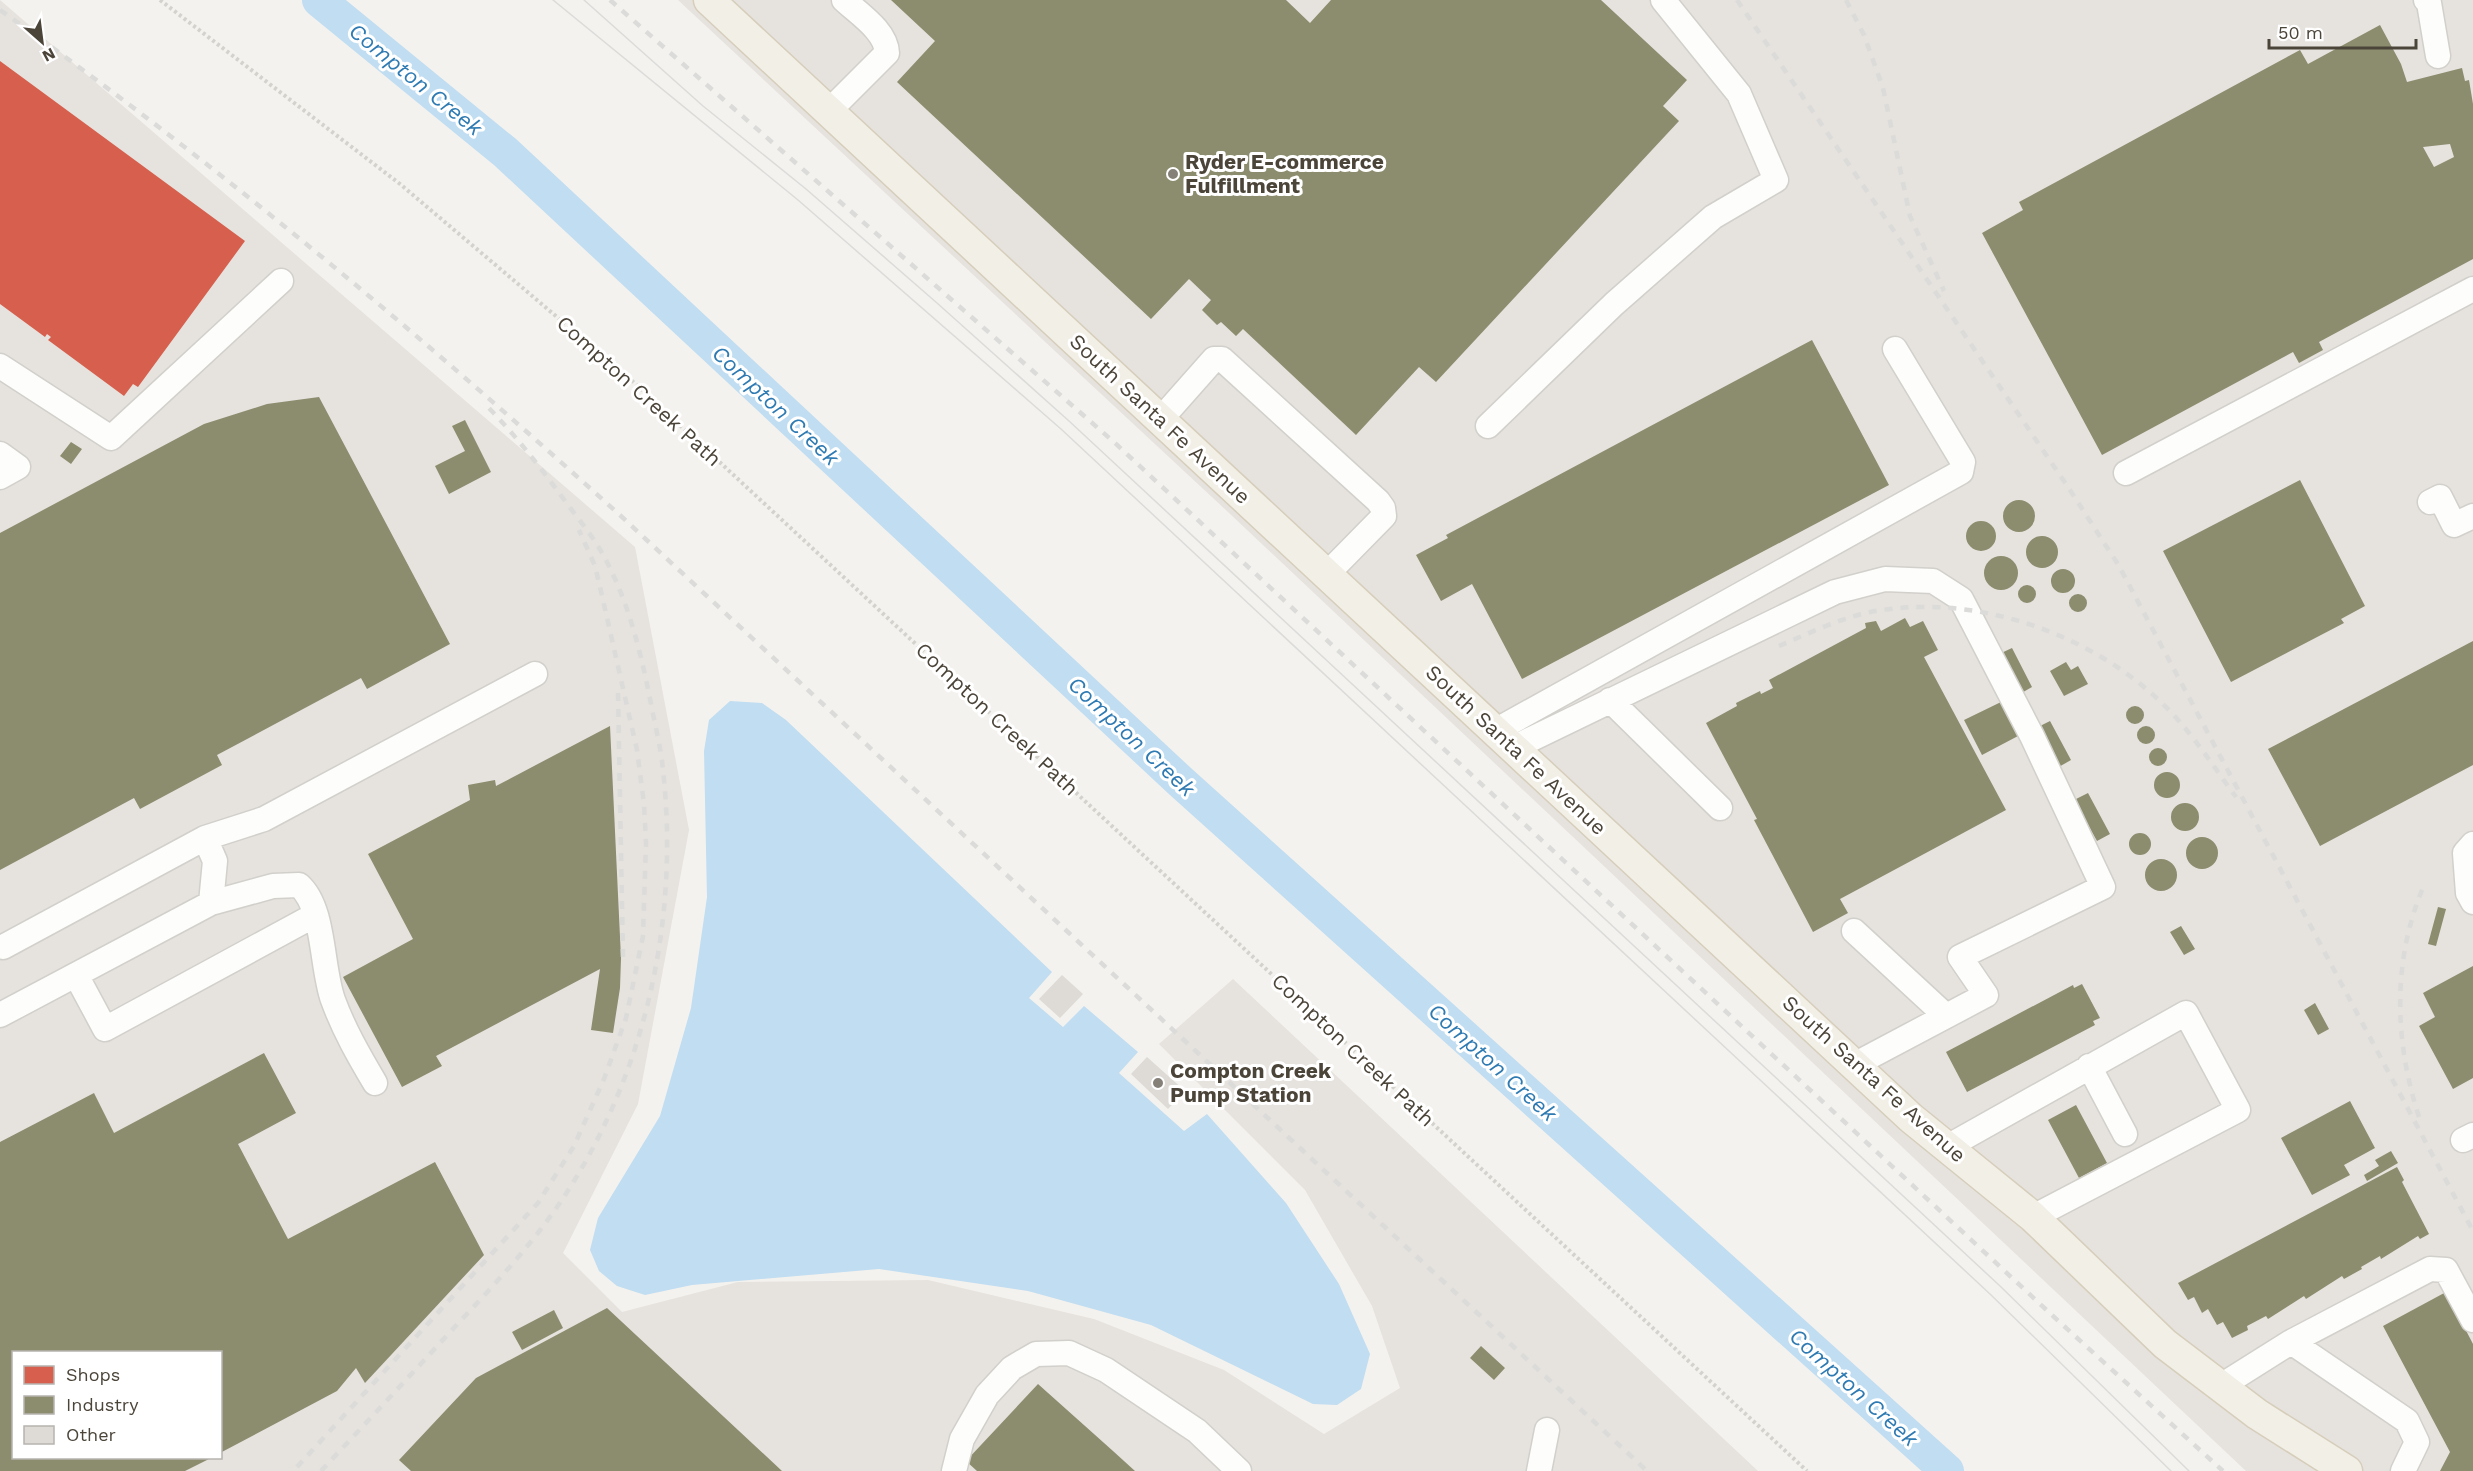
<svg xmlns="http://www.w3.org/2000/svg" width="2473" height="1471" font-family="'Work Sans',sans-serif">
<style>
.industrial{fill:#e6e2de;fill-rule:evenodd}
.water{fill:#c0ddf1}
.shops{fill:#d6604d}
.industry{fill:#8c8c6e;fill-rule:evenodd}
.lines{fill:none;stroke-linecap:round;stroke-linejoin:round}
.river{stroke:#c0ddf1;stroke-width:34}
.building{fill:#dedbd6}
.minor-casing{stroke:#d2d0cb;stroke-width:27}
.major-casing{stroke:#d6cebb;stroke-width:33}
.path{stroke:#d3d2cc;stroke-width:4;stroke-dasharray:3 3;stroke-linecap:butt}
.minor{stroke:#fdfdfc;stroke-width:24}
.major{stroke:#f2efe6;stroke-width:30}
.tram{stroke:#dbdbda;stroke-width:1.5}
.rail{stroke:#dbdbda;stroke-width:4.5;stroke-dasharray:8 8;stroke-linecap:butt}
.poi-dot{fill:#868178;stroke:#fff;stroke-width:2}
.labels{text-anchor:middle;stroke-width:6;stroke-linejoin:round;paint-order:stroke}
.poi-label{font-size:21px;font-weight:bold;fill:#4b4439;stroke:#fff;text-anchor:start}
.street-label{font-size:21px;fill:#4b4439;stroke:#fff}
.water-label{font-size:22px;font-style:italic;fill:#2e7ab2;stroke:#fff}
</style>
<rect width="100%" height="100%" fill="#f4f2ee"/>
<path class="industrial" d="M0 0 635 547 689 830 638 1104 563 1253 622 1312 738 1282 928 1280 1094 1319 1224 1370 1324 1434 1400 1388 1372 1306 1305 1190 1159 1044 1233 979 1758 1471H0ZM14 1352H220V1458H14Z
M678 0H2473V1471H2246L1228 512Z"/>
<path class="water" d="M730 701 762 703 786 720 1052 972 1029 998 1063 1027 1084 1006 1138 1052 1119 1073 1184 1131 1207 1114 1286 1203 1339 1284 1370 1354 1361 1389 1337 1405 1313 1404 1151 1325 1028 1291 879 1269 692 1285 645 1295 617 1286 599 1271 590 1250 598 1218 660 1116 691 1008 707 897 704 751 709 720Z"/>
<path class="shops" d="M0 61 245 241 138 387 133 384 124 396 48 340 51 337 47 334 45 337 0 304Z"/>
<path class="industry" d="M891 0H1286L1310 23 1331 0H1601L1687 80 1663 106 1679 121 1436 382 1419 367 1356 435 1243 329 1236 336 1221 322 1217 325 1202 310 1211 300 1189 279 1151 319 897 82 935 41Z
M2380 25 2401 64 2407 82 2462 68 2465 81 2469 80 2473 104V259L2319 342 2323 350 2299 363 2293 352 2102 455 1982 233 2023 210 2019 202 2300 50 2308 64ZM2450 144 2454 157 2434 167 2423 147Z
M1812 340 1889 485 1522 679 1472 584 1441 601 1416 555 1448 538 1446 535Z
M319 397 450 644 367 689 361 678 217 755 222 765 140 809 134 798 0 870V533L204 424 267 404Z
M465 420 491 472 449 494 435 466 465 451 452 426Z
M71 442 82 449 71 464 60 456Z
M2300 480 2365 606 2341 619 2344 623 2231 682 2163 551Z
M2003 516a16 16 0 1 1 32 0a16 16 0 1 1-32 0Z
M1966 536a15 15 0 1 1 30 0a15 15 0 1 1-30 0Z
M2026 552a16 16 0 1 1 32 0a16 16 0 1 1-32 0Z
M1984 573a17 17 0 1 1 34 0a17 17 0 1 1-34 0Z
M2051 581a12 12 0 1 1 24 0a12 12 0 1 1-24 0Z
M2018 594a9 9 0 1 1 18 0a9 9 0 1 1-18 0Z
M2069 603a9 9 0 1 1 18 0a9 9 0 1 1-18 0Z
M1905 618 1910 627 1923 621 1938 650 1924 657 2006 810 1840 899 1848 913 1813 932 1754 820 1757 819 1706 723 1737 706 1736 703 1760 691 1761 694 1773 688 1769 680 1866 628 1865 623 1876 621 1881 631Z
M2473 641V765L2320 846 2268 749Z
M2012 648 2032 687 2018 695 1997 655Z
M2066 662 2071 670 2078 666 2088 684 2064 696 2050 671Z
M2001 702 2018 736 1982 755 1964 720Z
M2126 715a9 9 0 1 1 18 0a9 9 0 1 1-18 0Z
M2050 721 2071 760 2057 768 2036 728Z
M2137 735a9 9 0 1 1 18 0a9 9 0 1 1-18 0Z
M610 726 621 958 620 988 613 1033 591 1030 600 969 436 1056 442 1066 402 1087 343 977 413 939 368 854 470 800 468 785 495 780 496 786Z
M2149 757a9 9 0 1 1 18 0a9 9 0 1 1-18 0Z
M2154 785a13 13 0 1 1 26 0a13 13 0 1 1-26 0Z
M2088 793 2110 834 2097 841 2074 800Z
M2171 817a14 14 0 1 1 28 0a14 14 0 1 1-28 0Z
M2129 844a11 11 0 1 1 22 0a11 11 0 1 1-22 0Z
M2186 853a16 16 0 1 1 32 0a16 16 0 1 1-32 0Z
M2145 875a16 16 0 1 1 32 0a16 16 0 1 1-32 0Z
M2438 907 2446 909 2436 946 2428 944Z
M2181 926 2195 949 2184 955 2170 932Z
M2473 966V1078L2453 1089 2419 1026 2435 1017 2423 993Z
M2082 984 2100 1018 2093 1021 2095 1025 1967 1092 1946 1052 2073 985 2074 988Z
M2315 1003 2329 1029 2318 1035 2304 1010Z
M264 1053 296 1113 238 1144 288 1239 435 1162 484 1255 365 1383 356 1368 337 1391 220 1453V1352H14V1458H211L185 1471H0V1142L94 1093 114 1133Z
M2350 1101 2375 1148 2344 1165 2350 1175 2312 1195 2281 1138Z
M2076 1105 2107 1163 2079 1178 2048 1120Z
M2391 1151 2398 1163 2367 1181 2364 1175 2379 1166 2375 1160Z
M2397 1167 2404 1180 2402 1182 2429 1234 2420 1239 2418 1236 2381 1259 2380 1256 2361 1267 2362 1269 2344 1279 2342 1276 2306 1299 2304 1296 2268 1319 2266 1316 2247 1326 2248 1330 2232 1338 2223 1322 2217 1325 2208 1309 2202 1313 2194 1297 2188 1300 2178 1283Z
M2446 1292 2473 1344V1471H2440L2450 1452 2383 1326Z
M607 1308 782 1471H411L399 1460 476 1378Z
M554 1310 563 1328 522 1350 512 1332Z
M1481 1346 1505 1368 1494 1380 1470 1358Z
M1038 1384 1113 1451 1135 1471H977L966 1461Z"/>
<g class="lines">
<path class="river" d="M319 0 505 152 1181 782 1947 1471"/>
</g>
<path class="building" d="M1062 975 1083 994 1060 1018 1039 999Z
M1147 1057 1185 1091 1168 1109 1131 1074Z"/>
<g class="lines">
<defs>
<path id="minor" d="M2426 0 2429 3 2438 56
M829 111 887 53C886 31 859 14 844 0
M0 366 111 438 281 281
M1160 420 1214 359H1222L1378 501 1383 508 1384 516 1327 574
M1488 426 1614 304 1713 217 1776 180 1739 94 1663 0
M0 454 18 467 0 477
M2126 473 2473 289
M2430 502 2440 497 2454 525 2473 516
M1610 700 1720 808
M1495 731 1961 472 1963 462 1895 349
M1513 748 1835 592 1885 579 1933 581 1961 599 2032 736 2103 887 1960 957 1986 995 1854 1065
M205 838 264 819 535 674
M2473 844 2465 853 2468 893 2473 902
M1854 931 1946 1016
M3 947 205 838 215 861 211 903
M76 975 105 1029 315 915
M0 1015 211 903 273 886 299 885C325 908 321 967 333 1000 344 1030 359 1056 375 1083
M2089 1066 2125 1134
M2463 1140 2473 1135
M1949 1146 2186 1013 2238 1110 2033 1217
M2291 1342 2430 1269 2446 1270 2473 1320
M2221 1386 2291 1342 2407 1421 2417 1442 2403 1471
M954 1471 962 1439 987 1395 1012 1368 1036 1354 1069 1353 1106 1370 1197 1431 1239 1471
M1539 1471 1547 1430"/>
<path id="major" d="M709 0 1911 1118 2033 1217 2165 1344 2257 1414 2347 1471"/>
</defs>
<use href="#minor" class="minor-casing"/>
<use href="#major" class="major-casing"/>
<path class="path" d="M160 0 400 184 629 378 1807 1471"/>
<use href="#minor" class="minor"/>
<use href="#major" class="major"/>
<path class="tram" d="M553 0 798 200 1061 429 1990 1294 2171 1471
M584 0 703 106 806 189 937 303 1069 421 2000 1286 2189 1471"/>
<path class="rail" d="M610 0 1115 443 2053 1316 2223 1471
M1737 0 2070 490 2119 566 2473 1231
M1846 0 1864 35 1883 88 1910 216 1944 291
M0 10C219 165 423 337 622 517L1647 1471
M1779 646C1812 632 1846 615 1882 610 1983 595 2095 636 2166 707 2193 734 2213 766 2236 797
M618 693 623 957
M2419 1117C2394 1040 2392 958 2425 883
M297 1467 538 1203 574 1146 604 1079 626 1018 643 936 646 843 644 804 637 750 600 587 595 566 579 530
M321 1471C365 1424 408 1378 451 1331 494 1285 536 1241 569 1189 648 1065 679 914 663 770 661 749 656 729 652 709 642 658 631 609 607 562 596 540 580 521 565 501 541 468 516 436 487 406"/>
</g>
<g class="poi-dot">
<circle cx="1173" cy="174" r="6"/>
<circle cx="1158" cy="1083" r="6"/>
</g>
<g class="labels">
<g class="poi-label">
<text x="1185" y="169">Ryder E-commerce<tspan x="1185" dy="24">Fulfillment</tspan></text>
<text x="1170" y="1078">Compton Creek<tspan x="1170" dy="24">Pump Station</tspan></text>
</g>
<g class="street-label">
<text transform="translate(639 391) rotate(42)" y="7">Compton Creek Path</text>
<text transform="translate(1160 419) rotate(43)" y="7">South Santa Fe Avenue</text>
<text transform="translate(997 719) rotate(43)" y="7">Compton Creek Path</text>
<text transform="translate(1516 750) rotate(43)" y="7">South Santa Fe Avenue</text>
<text transform="translate(1353 1050) rotate(43)" y="7">Compton Creek Path</text>
<text transform="translate(1874 1079) rotate(42)" y="7">South Santa Fe Avenue</text>
</g>
<g class="water-label">
<text transform="translate(416 79) rotate(39)" y="8">Compton Creek</text>
<text transform="translate(776 405) rotate(43)" y="8">Compton Creek</text>
<text transform="translate(1132 736) rotate(43)" y="8">Compton Creek</text>
<text transform="translate(1493 1062) rotate(42)" y="8">Compton Creek</text>
<text transform="translate(1854 1387) rotate(42)" y="8">Compton Creek</text>
</g>
</g>
<rect x="12" y="1351" width="210" height="108" fill="#ffffff" stroke="#b7b4b0" stroke-width="1.5"/>
<rect x="24" y="1366" width="30" height="18" fill="#d6604d" stroke="#b7b4b0" stroke-width="1.5"/>
<text x="66" y="1381" font-size="18" fill="#4b4439">Shops</text>
<rect x="24" y="1396" width="30" height="18" fill="#8c8c6e" stroke="#b7b4b0" stroke-width="1.5"/>
<text x="66" y="1411" font-size="18" fill="#4b4439">Industry</text>
<rect x="24" y="1426" width="30" height="18" fill="#dedbd6" stroke="#b7b4b0" stroke-width="1.5"/>
<text x="66" y="1441" font-size="18" fill="#4b4439">Other</text>
<g transform="translate(42 42) rotate(152)" stroke="#ffffff" stroke-width="4.5" paint-order="stroke">
<path d="M0-4.5L10 22L0 15L-10 22Z" fill="#4b4439"/>
<text y="-9" font-size="16" font-weight="bold" text-anchor="middle" fill="#4b4439">N</text>
</g>
<path d="M2269 39v9h147v-9" fill="none" stroke="#4b4439" stroke-width="3"/>
<text x="2278" y="39" font-size="18" fill="#4b4439" stroke="#ffffff" stroke-width="4.5" paint-order="stroke">50 m</text>
</svg>
